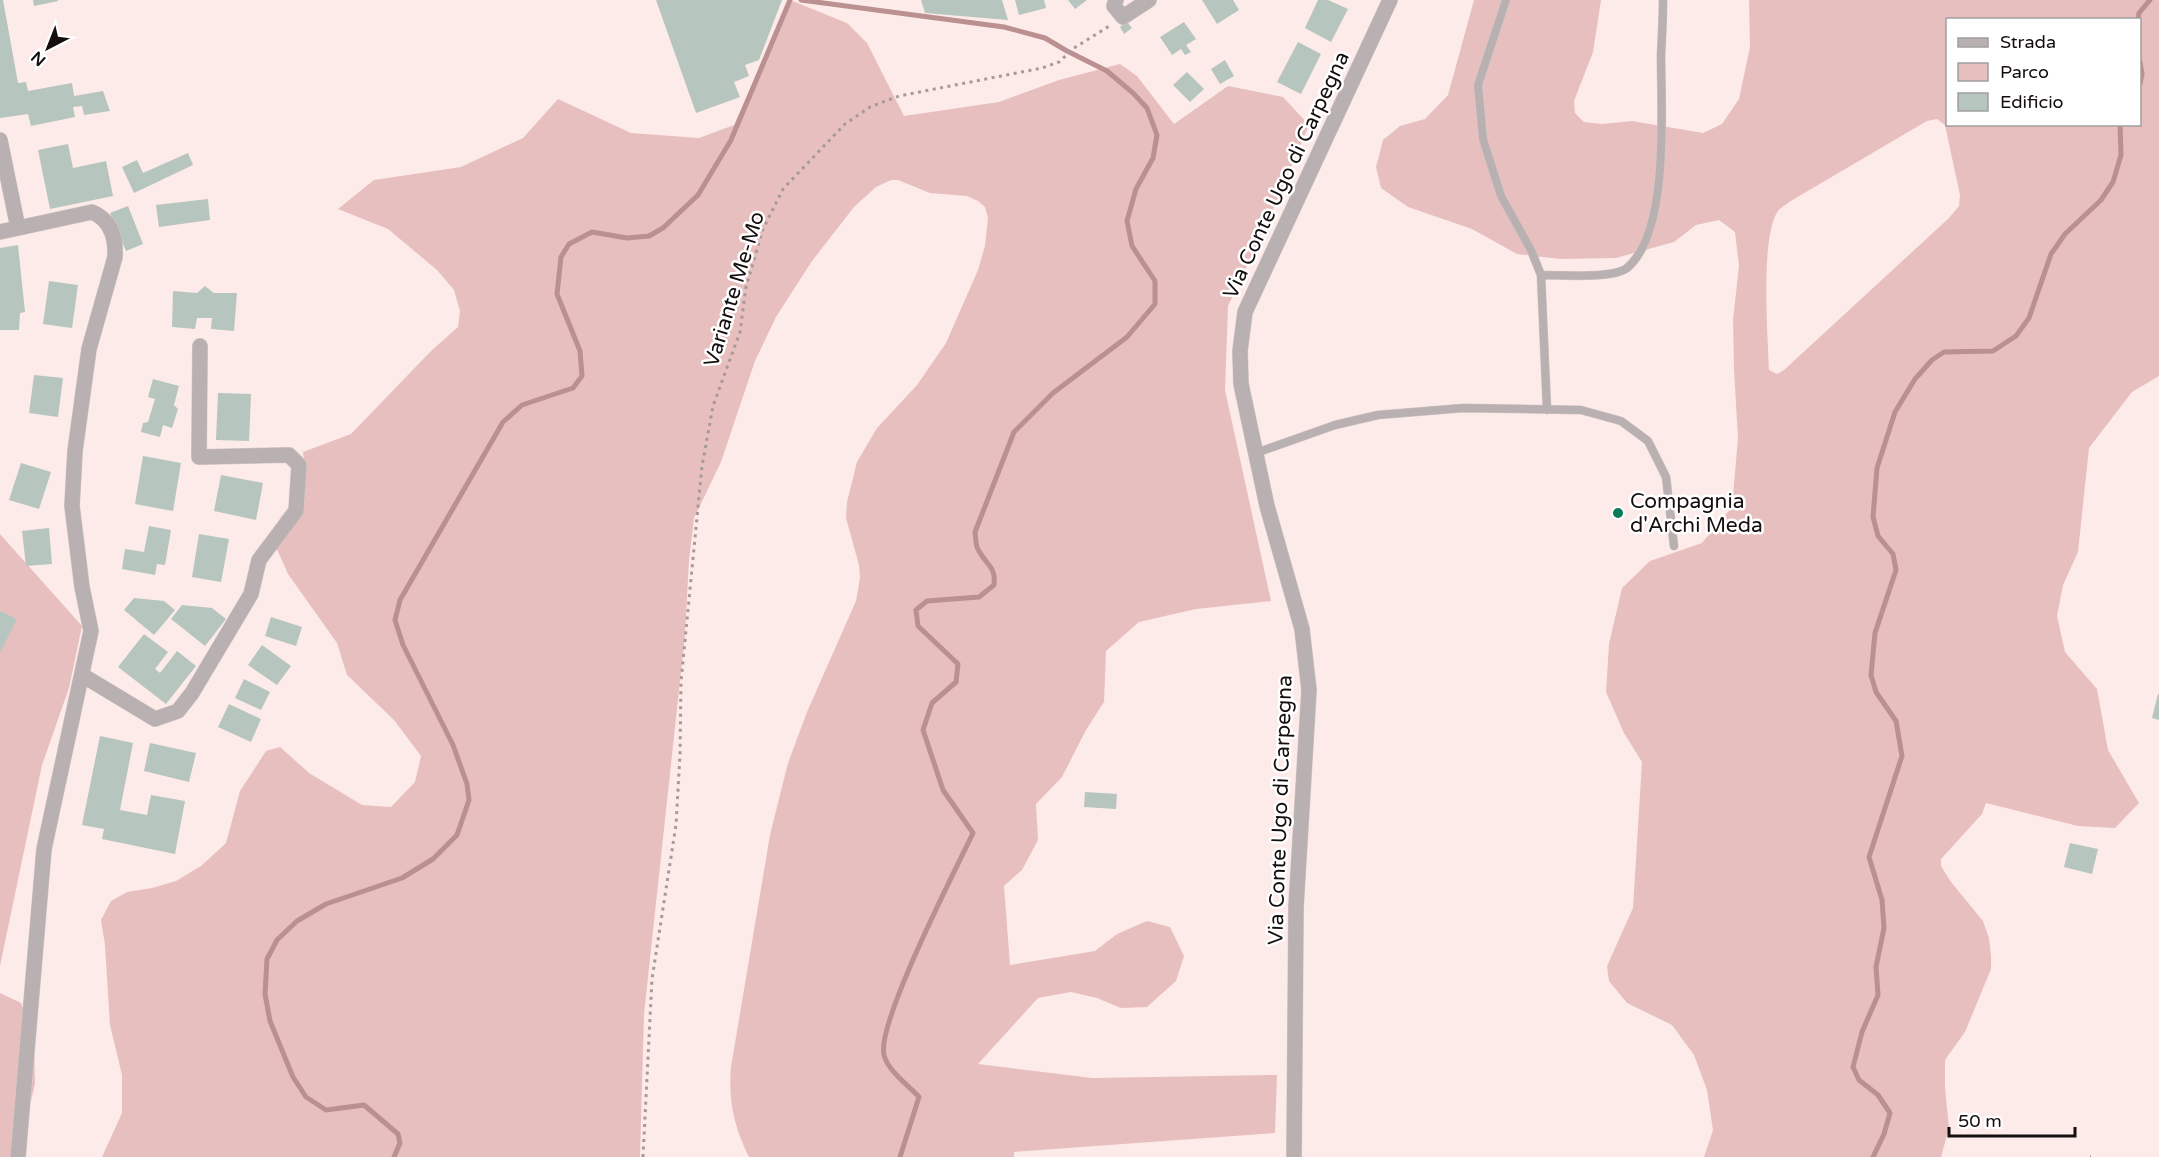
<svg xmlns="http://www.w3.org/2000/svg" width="2159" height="1157" font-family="'Varela Round',sans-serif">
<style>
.green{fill:#e8bfbf;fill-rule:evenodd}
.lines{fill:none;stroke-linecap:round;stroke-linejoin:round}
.stream{stroke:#ba9190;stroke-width:5}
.building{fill:#b6c5bd}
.service-casing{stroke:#d8c8c7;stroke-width:9}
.minor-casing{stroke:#d8c8c7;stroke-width:16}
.path{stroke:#a69998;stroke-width:3;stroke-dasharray:3 4.5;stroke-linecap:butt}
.service{stroke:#b9b1b1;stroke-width:8}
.minor{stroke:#b9b1b1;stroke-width:15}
.poi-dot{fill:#097b57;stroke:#fff;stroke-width:2}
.labels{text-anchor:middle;stroke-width:5;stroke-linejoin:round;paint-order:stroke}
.street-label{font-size:21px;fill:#140e0e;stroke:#fff}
.poi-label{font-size:21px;fill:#140e0e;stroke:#fff;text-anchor:start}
</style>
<rect width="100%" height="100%" fill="#fdebea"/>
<path class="green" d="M790 0 847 23 867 43 904 116 999 102 1059 80 1120 64 1137 76 1174 124 1228 86 1283 97 1309 125 1268 221 1228 306 1225 390 1271 601 1196 609 1139 622 1106 651 1104 702 1086 730 1062 777 1036 804 1038 840 1022 870 1004 886 1010 965 1095 951 1117 934 1147 921 1170 927 1184 956 1176 981 1147 1007 1121 1008 1097 998 1071 992 1038 998 978 1064 1092 1078 1277 1075 1275 1133 1014 1152V1157H749C734 1127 728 1100 731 1067L770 835 788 763 807 712 856 601 860 578 859 565 846 518 847 502 857 462 877 428 917 385 946 343 978 270 985 246 988 218 985 207 978 201 967 196 930 193 898 180H891L876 187 854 207 812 261 776 317 755 361 721 462 694 518 689 560 685 635 644 1014 640 1157H102L122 1113V1075L110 1025 105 945 101 920 111 901 127 892 152 888 176 881 201 866 226 843 240 791 266 751 280 747 309 773 362 805 391 807 415 782 421 756 394 720 347 675 337 643 288 574 275 545 280 518 298 495 306 478 303 452 351 434 431 351 458 327 460 311 454 290 437 270 388 229 338 209 374 180 461 167 523 138 558 99 631 133 699 138 734 125Z
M1474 0H1601L1593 52 1574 101 1575 113 1584 122 1602 124 1632 121 1703 133 1722 124 1739 99 1750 47 1749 0H2159V376L2132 392 2089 448 2078 552 2063 585 2057 616 2065 652 2097 689 2108 750 2139 803 2115 828 2078 826 1986 803 1982 814 1941 859V866L1951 882 1983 921 1989 938 1991 956V969L1965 1032 1945 1060V1088L1949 1128 1941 1157H1704L1713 1130 1707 1090 1694 1055 1672 1025 1627 1003 1609 981 1607 966 1633 908 1642 762 1624 733 1606 692 1609 644 1622 588 1650 561 1702 543 1732 507 1738 438 1734 369 1733 320 1739 266 1735 232 1719 220 1696 225 1674 242 1616 258 1560 259 1517 254 1472 229 1408 207 1381 188 1376 167 1383 140 1400 126 1425 119 1448 95ZM1948 20H2140V124H1948ZM1937 119 1945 125 1960 195 1959 206 1949 218 1784 370 1777 374 1769 370C1768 337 1760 236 1778 211 1780 208 1786 205 1789 202L1927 121Z
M0 534 82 626 69 688 42 765 0 966Z
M0 993 21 1003 34 1038 35 1084 26 1121 22 1157H0Z"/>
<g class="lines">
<path class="stream" d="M801 0 1004 27 1045 38 1067 51 1107 71 1133 93 1147 108 1157 135 1153 158 1136 189 1127 221 1132 246 1155 281V304L1127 337 1053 393 1014 432 975 532C976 538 975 546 979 551 987 566 996 566 994 585L979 597 927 601 916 610 918 626 958 664 956 682 932 703 923 730 943 790 973 833C956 869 876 1024 884 1055 888 1071 908 1085 919 1097L900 1157
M2138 20 2139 13 2150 0
M2140 62 2142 74 2140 84
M394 1157 400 1143 398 1134 364 1105 326 1110 306 1097 293 1077 270 1021 265 994 267 959 277 940 297 921 326 904 402 878 433 859 457 835 469 800 467 784 453 745 403 645 395 620 400 600 503 422 522 405 573 388 582 376 580 351 557 294 561 257 569 244 592 232 627 238 649 236 663 228 698 195 731 140 790 0
M1873 1157 1884 1134 1890 1113 1878 1095 1859 1080 1853 1067 1862 1032 1878 995 1876 967 1884 928 1882 900 1869 857 1902 756 1896 721 1876 692 1871 675 1875 633 1896 570 1893 554 1878 536 1873 517 1877 468 1895 412 1915 379 1932 360 1944 352 1993 351 2016 336 2029 318 2051 254 2065 234 2101 200 2113 182 2121 155 2120 124"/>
</g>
<path class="building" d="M0 0H3L18 83 26 82 28 91 72 83 74 96 103 91 110 111 84 115 82 106 73 107 75 117 31 126 28 114 0 118Z
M33 0H58V1L34 6Z
M656 0H782L759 60 745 65 749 76 734 82 740 97 696 113Z
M921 0H1002L1008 20 925 13Z
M1015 0H1044L1046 8 1019 15Z
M1068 0H1087L1075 9Z
M1202 0H1233L1239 10 1217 24Z
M1318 0H1328L1348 9 1331 42 1305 28Z
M1127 22 1132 28 1124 34 1120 27Z
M1184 22 1196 39 1186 45 1191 52 1185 55 1181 49 1172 55 1160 37Z
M1298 42 1321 54 1301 94 1277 82Z
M1225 60 1234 76 1220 84 1211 69Z
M1187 72 1204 89 1190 102 1173 85Z
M68 144 73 168 106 161 113 196 50 209 38 150Z
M188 153 193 165 134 193 122 167 137 160 143 173Z
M208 199 210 220 159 227 156 205Z
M128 206 143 244 126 251 110 213Z
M18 245 25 312 20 313 19 330H0V248Z
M49 281 78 285 72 328 43 324Z
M205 286 214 293H237L234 331 211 329 212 318H197L195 329 172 327 173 291 197 293Z
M34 375 63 378 58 417 29 413Z
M153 379 179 386 174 405 178 409 172 428 163 425 160 437 141 432 143 423 148 422 155 399 148 397Z
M218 393 251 394 249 441 216 440Z
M143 456 181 463 173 511 135 504Z
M21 463 51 472 39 509 9 500Z
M221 475 263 483 256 520 214 511Z
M149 526 171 530 165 565 157 564 155 575 122 569 125 549 144 552Z
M49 528 52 564 26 566 22 531Z
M199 534 229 539 221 582 192 577Z
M134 598 164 601 175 610 154 635 124 610Z
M182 605 212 608 226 619 205 646 171 619Z
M0 611 17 619 0 653Z
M271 617 302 627 296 646 265 636Z
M144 634 168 652 155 669 160 673 177 651 196 666 166 704 118 667Z
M262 645 291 666 277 685 248 665Z
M244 679 270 692 261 710 235 698Z
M2158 694H2159V720L2152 718Z
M229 704 261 719 251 742 218 727Z
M100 736 133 743 120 810 147 815 151 795 185 801 175 854 102 839 104 829 82 825Z
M150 743 196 753 189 782 144 771Z
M1085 792 1117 794 1116 809 1084 807Z
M2070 843 2098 849 2092 874 2064 867Z"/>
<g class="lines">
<defs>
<path id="service" d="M1506 0 1478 85 1483 139 1501 196 1531 250 1541 275 1547 410
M1541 275C1560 275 1613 279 1627 268 1670 232 1661 108 1661 55 1662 37 1663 18 1663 0
M1256 453 1335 425 1378 415 1463 408 1581 410 1621 421 1648 441 1666 477 1674 546"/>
<path id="minor" d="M1116 0 1114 6 1123 17 1149 0
M0 140 18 228
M0 232 92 212C111 220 116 238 115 257L89 349 75 451 72 506 82 587 91 631 44 849 18 1157
M82 675 155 719 178 711 192 693 251 594 259 560 296 511 299 465 289 455 199 457 200 346
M1294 1157 1296 907 1309 690 1302 629 1267 506 1241 384 1240 351 1245 312 1390 0"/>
</defs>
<use href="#service" class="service-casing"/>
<use href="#minor" class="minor-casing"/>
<path class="path" d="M643 1157 652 979 676 825 680 755 681 682 702 466 713 406 740 332 746 287 763 229 783 189 845 124 870 107 899 96 1042 68 1059 62 1074 48 1111 25
M2090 1157H2091"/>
<use href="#service" class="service"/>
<use href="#minor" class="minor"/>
</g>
<circle class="poi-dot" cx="1618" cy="513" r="6"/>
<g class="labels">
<g class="street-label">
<text transform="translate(1286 175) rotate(-65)" y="7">Via Conte Ugo di Carpegna</text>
<text transform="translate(734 289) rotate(-73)" y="7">Variante Me-Mo</text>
<text transform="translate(1280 810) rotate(-88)" y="7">Via Conte Ugo di Carpegna</text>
</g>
<g class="poi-label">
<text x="1630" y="508">Compagnia<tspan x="1630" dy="24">d'Archi Meda</tspan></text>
</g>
</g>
<rect x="1946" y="18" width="195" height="108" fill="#ffffff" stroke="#a19f9f" stroke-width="1.5"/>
<rect x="1958" y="38" width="30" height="9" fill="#b9b1b1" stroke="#a19f9f" stroke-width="1.5"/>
<text x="2000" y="48" font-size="18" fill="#140e0e">Strada</text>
<rect x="1958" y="63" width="30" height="18" fill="#e8bfbf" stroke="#a19f9f" stroke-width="1.5"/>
<text x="2000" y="78" font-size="18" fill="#140e0e">Parco</text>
<rect x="1958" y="93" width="30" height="18" fill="#b6c5bd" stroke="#a19f9f" stroke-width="1.5"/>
<text x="2000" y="108" font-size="18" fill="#140e0e">Edificio</text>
<g transform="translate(48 48) rotate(222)" stroke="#ffffff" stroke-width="4.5" paint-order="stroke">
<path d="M0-4.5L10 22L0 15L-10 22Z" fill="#140e0e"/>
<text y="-9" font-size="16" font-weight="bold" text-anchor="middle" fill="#140e0e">N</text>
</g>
<path d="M1949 1127v9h126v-9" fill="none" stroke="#140e0e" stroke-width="3"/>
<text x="1958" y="1127" font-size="18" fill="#140e0e" stroke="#ffffff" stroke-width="4.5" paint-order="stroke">50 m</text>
</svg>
